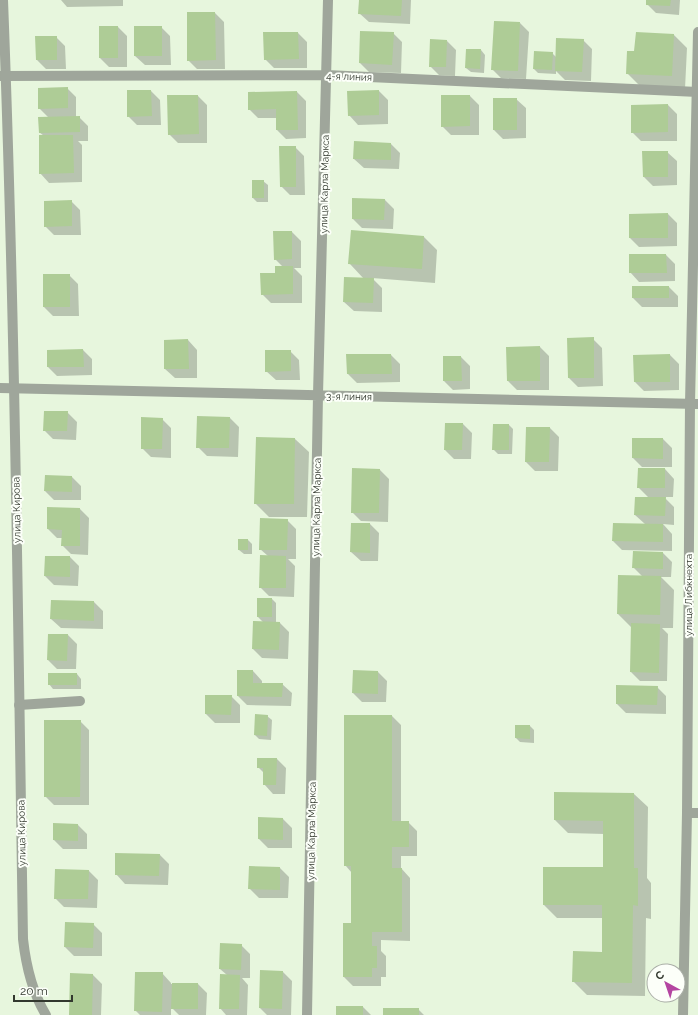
<svg xmlns="http://www.w3.org/2000/svg" width="698" height="1015" font-family="Raleway,sans-serif">
<style>
.shadow{fill:#0003}
.building{fill:#aecc96}
.lines{fill:none;stroke-linecap:round;stroke-linejoin:round}
.service{stroke:#9fa69b;stroke-width:10}
.minor{stroke:#9fa69b;stroke-width:10}
.tertiary{stroke:#9fa69b;stroke-width:10}
.labels{text-anchor:middle;stroke-width:4;stroke-linejoin:round;paint-order:stroke}
.street-label{font-size:10px;fill:#32382e;stroke:#fcfff9}
</style>
<rect width="100%" height="100%" fill="#e7f6dd"/>
<path class="shadow" d="M61 0H123V6L67 7Z
M360 0H411L410 24 369 22 359 13Z
M647 0H680L679 15 656 13 647 4Z
M215 13 224 22 225 69H197L188 60Z
M520 23 529 32 526 79 501 78 492 69Z
M118 27 127 36V67H109L100 58Z
M161 27 170 36 171 65H145L135 56Z
M298 33 307 42V68H274L265 59Z
M393 33 402 42 401 73 369 72 360 63Z
M673 34 687 48 685 89 641 87 627 73 635 52Z
M56 37 65 46 66 69H46L37 60Z
M583 40 592 49 591 81 565 80 556 71V74L538 73 534 69 552 53 556 57Z
M447 41 456 50 455 76 439 75 430 66Z
M481 50 485 55 484 73 471 72 466 68Z
M67 88 76 97V117H79L88 126V141H78L82 145V182L49 183 40 173 44 136 39 132 49 118 39 108Z
M128 91H151L160 100 161 125H137L128 116Z
M379 91 388 100V124L358 125 349 115Z
M297 92 306 101V138L286 139 277 130V118H258L249 109Z
M198 96 207 105V143H178L169 134Z
M470 96 479 105V135H451L442 126Z
M516 99 526 108V138L503 139 494 130Z
M668 105 677 114V141H641L632 132Z
M391 144 400 153 399 169 364 168 354 159Z
M295 147 304 156 305 195H290L281 186Z
M667 152 677 161V185L653 186 644 177Z
M253 181H263L268 185V202H257L253 198Z
M385 200 394 209 393 229 362 228 353 219Z
M71 201 80 210 81 235H54L45 226Z
M668 214 677 223V246L639 247 630 238Z
M292 232 301 241V268H294L302 276V303H271L262 294 276 274 283 267 275 259Z
M424 237 437 250 435 283 372 278 382 288V312L354 311 344 302 364 279 350 264Z
M666 255 675 264V281L639 282 630 272Z
M44 275H69L78 284 79 316H53L44 307Z
M669 287 678 296V307H642L633 298Z
M593 339 602 348 603 386 578 387 569 378Z
M188 340 197 350V378H175L165 369Z
M540 347 549 356V390H517L508 381 507 348Z
M83 350 92 359V375L57 376 48 367Z
M290 351 299 360 300 380H276L266 371Z
M347 355H391L400 364V382L357 383 348 374Z
M670 355 679 364V390L644 391 635 382Z
M461 357 470 366V389L453 390 444 381Z
M67 412 77 422 76 440 53 439 44 430Z
M230 418 239 427 238 457 207 456 198 447Z
M162 419 171 428V458L151 457 142 448Z
M463 424 472 433 471 459H454L445 450Z
M509 425 513 429 512 454H498L493 449Z
M527 428H550L559 437 558 471H535L526 462Z
M257 438 295 439 309 452 307 517H269L255 503Z
M663 439 672 448V467H642L633 458Z
M665 469 674 479 673 497H664L674 507V525L663 524 672 534V551L622 550 613 541 645 524 635 515 649 498 638 487Z
M380 470 389 479 388 522 361 521 352 512Z
M46 476 72 477 81 486V500H54L45 491Z
M48 508 80 509 89 518 88 555 71 554 62 545V538H57L48 529Z
M287 520 296 529V559H288L295 566 294 597 269 596 260 587 268 556 260 549Z
M370 524 379 533 378 561H361L351 552Z
M248 540 252 544V554H244L239 550Z
M663 553 672 562 671 577H661L674 590 673 628H662L668 634 667 681H640L631 672 632 628 618 614 642 576 633 567Z
M70 557 79 566 78 586 54 585 45 576Z
M258 599H272L276 603V623H280L289 632 288 659 262 658 253 649 264 623 258 617Z
M94 602 103 611V629L61 628 51 619Z
M68 635 77 644 76 669H57L48 660Z
M253 671 262 681V684H282L292 693 291 706 247 705 238 696Z
M378 672 387 681 386 702H362L353 693Z
M77 674 81 679V689H53L49 684Z
M657 687 666 696V714L626 713 617 704Z
M231 696 240 705V723H215L206 714Z
M267 716 272 720 271 740 259 739 255 735Z
M392 716 401 725V822H408L417 831V856H401V868L410 878V941L381 940V951L386 956V977H381V986H353L344 977 352 924V873L345 865Z
M80 721 89 730V805H54L45 796Z
M530 726 534 730V743L520 742 516 738Z
M277 759 286 768 285 794H273L264 784V773L258 767Z
M555 793 634 794 648 807 647 878 651 883V919L646 918 645 996 587 995 574 982 603 953V918H557L544 905 604 868V834L568 833 555 820Z
M259 818 283 819 292 828V848H268L259 839Z
M78 825 87 834V849H63L54 840Z
M160 855 169 864 168 885 125 884 116 874Z
M280 868 289 877 288 898H259L250 889Z
M89 871 98 880 97 908 64 907 55 898Z
M93 924 102 933V956H74L65 947Z
M241 945 250 954V978H242L248 985 247 1015H226L220 1008 227 975 220 969Z
M283 972 292 981 291 1015H267L260 1008Z
M162 973 171 983V984H198L207 993 206 1015H179L171 1007V1015H140L135 1010Z
M71 974 93 975 102 984 101 1015H70Z
M363 1007 371 1015H337Z
M418 1009 424 1015H384Z"/>
<path class="building" d="M359 0H402L401 16 358 14Z
M646 0H671L670 6 646 5Z
M187 12H215L216 60 187 61Z
M494 21 520 22 518 71 491 70Z
M99 26H118V58H99Z
M134 26H162V56H134Z
M360 31 394 32 392 65 359 63Z
M263 32H298L299 59 264 60Z
M636 32 674 34 672 76 626 74 627 51H634Z
M35 36H57V60H36Z
M556 38 584 39 582 72 555 71Z
M430 39 447 40 446 67H429Z
M466 49H481L480 69 465 68Z
M534 51 553 52 552 70 533 69Z
M68 87V108L38 109V88Z
M127 90H151L152 116 127 117Z
M379 90V115L348 116 347 91Z
M297 91 298 130H276V109L248 110V92Z
M167 95H198L199 134 168 135Z
M441 95H470V126L441 127Z
M493 98H517V130H493Z
M668 104V132L631 133V105Z
M80 116V132L39 133 38 117Z
M39 135H73L74 173 39 174Z
M354 141 391 143V160L353 159Z
M279 146H296V187H280Z
M642 151H668V177H643Z
M252 180H264V198H252Z
M352 198 385 199 384 220 352 219Z
M72 200V226L44 227V201Z
M668 213V238H629V214Z
M351 230 424 236 422 269 348 264Z
M273 231H292V259L274 260Z
M629 254H666L667 273H629Z
M275 266H293V294L261 295 260 273H275Z
M43 274H70V307H43Z
M344 277 374 278 373 303 343 302Z
M632 286H669V298H632Z
M594 337V378H568L567 338Z
M188 339 189 369H164V340Z
M540 346V381H507L506 347Z
M83 349 84 367H47V350Z
M265 350H291V371L265 372Z
M346 354H391L392 374H347Z
M670 354V382H634L633 355Z
M443 356H461L462 381H443Z
M44 411H68L67 431H43Z
M197 416 230 417 229 448H196Z
M141 417 163 418 162 449H141Z
M445 423H463L462 450H444Z
M493 424H509V450H492Z
M526 427H550L549 462H525Z
M256 437 295 438 294 504H254Z
M632 438H663V459L632 458Z
M352 468 380 469 379 513H351Z
M638 468H665V488H637Z
M45 475 72 476V492L44 491Z
M635 497H666L665 516 634 515Z
M47 507 80 508V546H61L62 530 47 529Z
M260 518 288 519 287 550H259Z
M351 523H370V553L350 552Z
M613 523 663 524V542L612 541Z
M238 539H248V550H238Z
M633 551 663 552V569L632 568Z
M260 555 286 556V588H259Z
M45 556H70V577L44 576Z
M618 575 661 576 660 615 617 614Z
M257 598H272V617H257Z
M51 600 94 601V621L50 619Z
M253 621 280 622 279 650 252 649Z
M631 623 660 624 659 673 630 672Z
M48 634H68L67 661 47 660Z
M237 670H253V683H283L282 697 237 696Z
M353 670 378 671V694L352 693Z
M48 673H77V685H48Z
M616 685 658 686 657 705 616 704Z
M205 695H232L231 715 205 714Z
M255 714 268 715 267 736 254 735Z
M344 715H392V821H409V847H392V868H402V932H372V946H377V968H372V977H343V923H351V866H344Z
M44 720H81L80 797H44Z
M515 725H530V739L515 738Z
M257 758H277L276 785H263V768H257Z
M554 792 634 793V868H638V906L633 905 632 983 572 982 573 951 602 952V905H543V867H603V821L554 820Z
M258 817 283 818V840L258 839Z
M53 823 78 824V841L53 840Z
M115 853 160 854 159 876 115 875Z
M249 866 280 867V890L248 889Z
M55 869 89 870 88 899H54Z
M65 922 94 923 93 948 64 947Z
M220 943 242 944 241 970 219 969Z
M260 970 283 971 282 1009 259 1008Z
M135 972H163L162 1012 134 1011Z
M70 973 93 974 92 1015H69Z
M220 974 240 975 239 1009H219Z
M172 983H198V1009H171Z
M336 1006H363V1015H336Z
M383 1008H419V1015H383Z"/>
<g class="lines">
<path class="service" d="M19 705 80 701"/>
<path class="minor" d="M0 76 326 75 698 92
M0 388 698 404
M687 813H698
M307 1015 318 395 328 0
M683 1015 687 813 690 404 698 32"/>
<path class="tertiary" d="M3 0C15 313 18 626 23 939 26 966 32 992 46 1015"/>
</g>
<g class="labels">
<g class="street-label">
<text transform="translate(349 76) rotate(2)" y="4">4-я линия</text>
<text transform="translate(324 184) rotate(-89)" y="4">улица Карла Маркса</text>
<text transform="translate(349 396) rotate(1)" y="4">3-я линия</text>
<text transform="translate(316 507) rotate(-89)" y="4">улица Карла Маркса</text>
<text transform="translate(16 510) rotate(-91)" y="4">улица Кирова</text>
<text transform="translate(688 595) rotate(-90)" y="4">улица Либкнехта</text>
<text transform="translate(311 831) rotate(-89)" y="4">улица Карла Маркса</text>
<text transform="translate(21 833) rotate(-91)" y="4">улица Кирова</text>
</g>
</g>
<g transform="translate(666 983) rotate(320)"><circle r="19" fill="#fcfff9" stroke="#abafa8"/>
<path d="M0-3L7 15L0 10L-7 15Z" fill="#b445a1"/>
<text y="-6" font-size="11" font-weight="bold" text-anchor="middle" fill="#32382e">С</text>
</g>
<path d="M14 995v6h58v-6" fill="none" stroke="#32382e" stroke-width="2"/>
<text x="20" y="995" font-size="12" fill="#32382e" stroke="#fcfff9" stroke-width="3" paint-order="stroke">20 m</text>
</svg>
